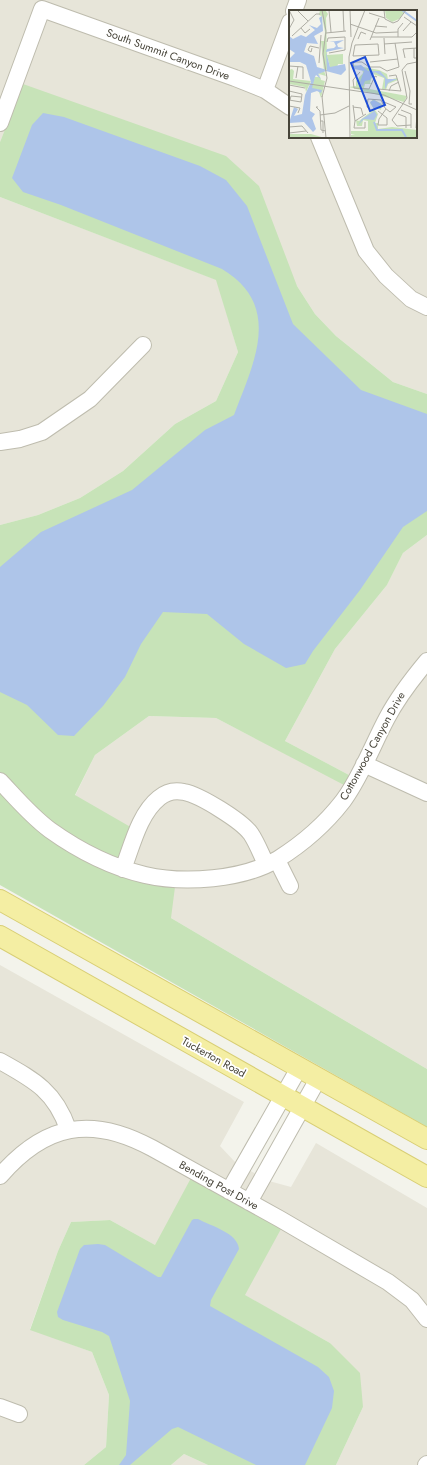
<svg xmlns="http://www.w3.org/2000/svg" width="427" height="1465" font-family="Jost,sans-serif">
<style>
.residential{fill:#e7e5d9;fill-rule:evenodd}
.green{fill:#c7e3b8}
.water{fill:#aec5e9}
.lines{fill:none;stroke-linecap:round;stroke-linejoin:round}
.minor-casing{stroke:#bebcae;stroke-width:18}
.major-casing{stroke:#d8ce74;stroke-width:22}
.minor{stroke:#fff;stroke-width:16}
.major{stroke:#f4eea3;stroke-width:20}
.labels{text-anchor:middle;stroke-width:3.5;stroke-linejoin:round;paint-order:stroke}
.street-label{font-size:11px;fill:#474439;stroke:#fff}
.inset-river{fill:none;stroke:#aec5e9;stroke-width:2}
.inset-road{fill:none;stroke:#aeada4;stroke-width:1}
.view{fill:#1d4ed8;fill-opacity:0.15;stroke:#1d4ed8;stroke-width:2}
.inset-edge{fill:none;stroke:#474439;stroke-width:2}
</style>
<rect width="100%" height="100%" fill="#f3f3eb"/>
<path class="residential" d="M0 0H427V394L393 382 336 336 315 314 297 286 23 84 0 142ZM290 11H416V137H290Z
M0 197 217 280 238 352 216 401 175 424 123 471 80 498 38 515 0 525Z
M427 535V1069L171 918 137 881 75 796 95 755 149 716 216 718 344 784 349 775 285 741 335 649 387 585 403 553Z
M0 965 244 1102 220 1146 236 1163 269 1181 291 1187 316 1143 427 1208V1465H336L363 1407 330 1343 110 1220 71 1222 58 1251 30 1329 92 1352 109 1395 106 1447 84 1465H0Z
M184 1454 208 1465H171Z"/>
<path class="green" d="M23 84 226 156 259 186 297 286 315 314 336 336 393 382 427 394V535L403 553 387 585 335 649 285 741 349 775 344 785 216 718 149 716 95 755 75 795 134 829 112 873 137 881 175 887 171 918 427 1069V1127L0 885V525L38 515 80 498 123 471 175 424 216 401 238 352 216 280 0 197V142Z
M191 1178 281 1229 245 1295 330 1343 360 1373 363 1407 336 1465H208L184 1454 171 1465H84L106 1447 109 1395 92 1352 30 1330 58 1251 71 1222 110 1220 155 1245Z"/>
<path class="water" d="M43 113 64 117 200 166 226 180 247 206 293 324 361 390 427 414V511L403 527 360 590 313 651 305 664 286 668 244 644 207 614 163 612 141 644 125 677 103 706 74 736 58 735 27 705 0 692V567L41 532 132 490 205 430 234 415C253 364 284 306 222 269L61 205 23 192 12 178 32 125Z
M194 1219H198C211 1226 238 1233 239 1249L211 1300 210 1306 318 1367 329 1377 334 1391 332 1408 305 1465H256L178 1427 172 1429 130 1465H119L126 1455 130 1401 109 1336 102 1332 63 1320 58 1317 57 1312 80 1249 84 1245 98 1244 105 1245 158 1277H161L192 1220Z"/>
<g class="lines">
<defs>
<path id="minor" d="M294 11 298 0
M265 90 290 22
M0 123 42 9 235 78 265 90 290 107
M319 137 366 251 386 276 411 299 427 307
M0 442 20 439 42 432 90 399 143 345
M364 764 427 793
M0 781C16 798 31 816 50 830 78 850 111 867 145 875 184 884 243 880 278 859 302 844 326 823 343 801 361 777 373 744 387 718 398 697 412 679 427 661
M277 860 290 886
M123 869C132 846 139 814 159 798 166 792 175 790 184 792 200 795 242 821 251 834 257 843 261 854 266 864
M0 1061C34 1080 55 1091 68 1129
M0 1176C45 1124 91 1115 152 1148L280 1219 388 1282 412 1300 427 1319
M229 1191 299 1068
M249 1202 318 1079
M0 1407 19 1414
M426 1465 427 1464"/>
<path id="major" d="M0 900 427 1139
M0 936 427 1177"/>
</defs>
<use href="#minor" class="minor-casing"/>
<use href="#major" class="major-casing"/>
<use href="#minor" class="minor"/>
<use href="#major" class="major"/>
</g>
<g class="labels">
<g class="street-label">
<text transform="translate(168 54) rotate(20)" y="4">South Summit Canyon Drive</text>
<text transform="translate(372 746) rotate(-61)" y="4">Cottonwood Canyon Drive</text>
<text transform="translate(214 1057) rotate(29)" y="4">Tuckerton Road</text>
<text transform="translate(219 1185) rotate(29)" y="4">Bending Post Drive</text>
</g>
</g>
<g transform="translate(289 10)">
<rect width="128" height="128" fill="#f3f3eb"/>
<path d="M31 0H36L39 4 37 8 38 45 54 44V54H49L48 58 41 57 38 46 39 59 35 61 32 31H35L36 22 33 6 30 5ZM96 0H117L110 9 103 12 97 8ZM64 55 90 60 98 64 99 70 108 68 109 70 99 74 97 80 93 79 95 68 84 64 81 73 84 74H76L75 78 118 86 115 92 60 77 67 76V71L74 63 73 59H64ZM3 59 5 61 4 69 22 71 17 82 16 77 0 74V60ZM35 61 37 66 30 64 32 70 36 71 32 88 29 79H23L22 76 26 67H31L29 64ZM84 89 93 94 92 100 88 98 86 100 89 104 86 113H89V119L103 117 128 120V128H62V125L66 124H62V121H79V111L74 110 73 116H68L67 110 70 111 83 101 85 99 81 93ZM0 124H22L36 128H0Z" fill="#c7e3b8"/>
<path d="M33 6 34 21 25 26 29 34 18 33 15 42 25 46 28 57 38 60 37 41 38 39 45 38 47 36 45 32H40L55 30 48 34 49 37 55 38 37 42 41 57 56 54 57 60 52 65 37 61 29 64 32 69 27 65 26 67 23 78 33 80 32 83 28 81 22 83 21 101 26 104 23 108 27 119 24 122 15 112 0 113 5 97 9 99 5 106 13 104 16 85 22 72 17 55 11 52H0V49L6 43 0 39V26L4 29 12 25 17 27 26 20 20 15 28 18 32 14 30 8ZM72 55 79 61H91L98 69H108L99 73 96 79V68L86 62 81 70 76 71 74 76 70 75 75 61 65 59V56ZM85 90 92 94 91 98 87 97 85 100 88 105 85 110 75 109 69 115 73 109 84 102 85 99 81 92Z" fill="#aec5e9"/>
<path class="inset-river" d="M113 0 128 11M85 112 88 120H113L117 127M82 128H122"/>
<path class="inset-road" d="M8 0 19 11M40 0 42 22M54 0 55 21M61 0 62 27M95 0 96 9 104 13 109 11 117 0M80 3 96 8M115 7 128 16M61 14 87 23 109 22M86 16 98 17M12 18 16 23 21 19M0 19 5 10 0 0M114 21 122 12M37 23 57 21M3 26 27 4H31M82 27H123L128 22M109 27V19L114 13M95 28 96 44M69 29 72 22 77 24M81 30 90 8M38 32 39 28 56 27V40L40 43M106 33 110 57M89 34 90 45 64 46 66 35ZM95 34 123 32M23 38 22 42 19 40 21 36 30 38M125 38V48H128M116 48 114 39 128 38M81 52 109 49M30 53 32 25M0 56 14 57V69M116 61 121 81 120 94H123M65 62 64 52H73L80 57H91L98 61 110 57M71 62 64 70 65 78 80 79 86 66 88 67M100 66 107 65 112 81M7 68 9 56M0 71 95 85 128 100M0 75 16 78M89 79 112 81M0 81 13 84 12 92 0 90M100 81 102 76 110 72M33 86 37 128M33 87 38 68 34 44 37 21 33 0M1 90 2 86 12 87M95 92 107 97 101 102M64 95 66 111M0 96 11 98 9 103M29 97H27L31 101 32 120 37 121M64 97 72 98 74 105M81 99 78 97 79 89 92 90 96 98 101 102M97 99 90 109 89 115H98M112 100 122 104V118M89 101 98 108V115M109 104 117 107V118M31 105 46 103 60 96M31 111H34V123M76 112V118H65L66 111 77 104M122 115 108 116 103 110 118 88 113 60 118 54 128 52M0 117 13 116 19 123M127 118 128 105M0 123 17 121M61 128 60 47 63 33 76 0"/>
<path class="view" d="M76 47 96 95 81 101 62 53Z"/>
<rect width="128" height="128" class="inset-edge"/>
</g>
</svg>
